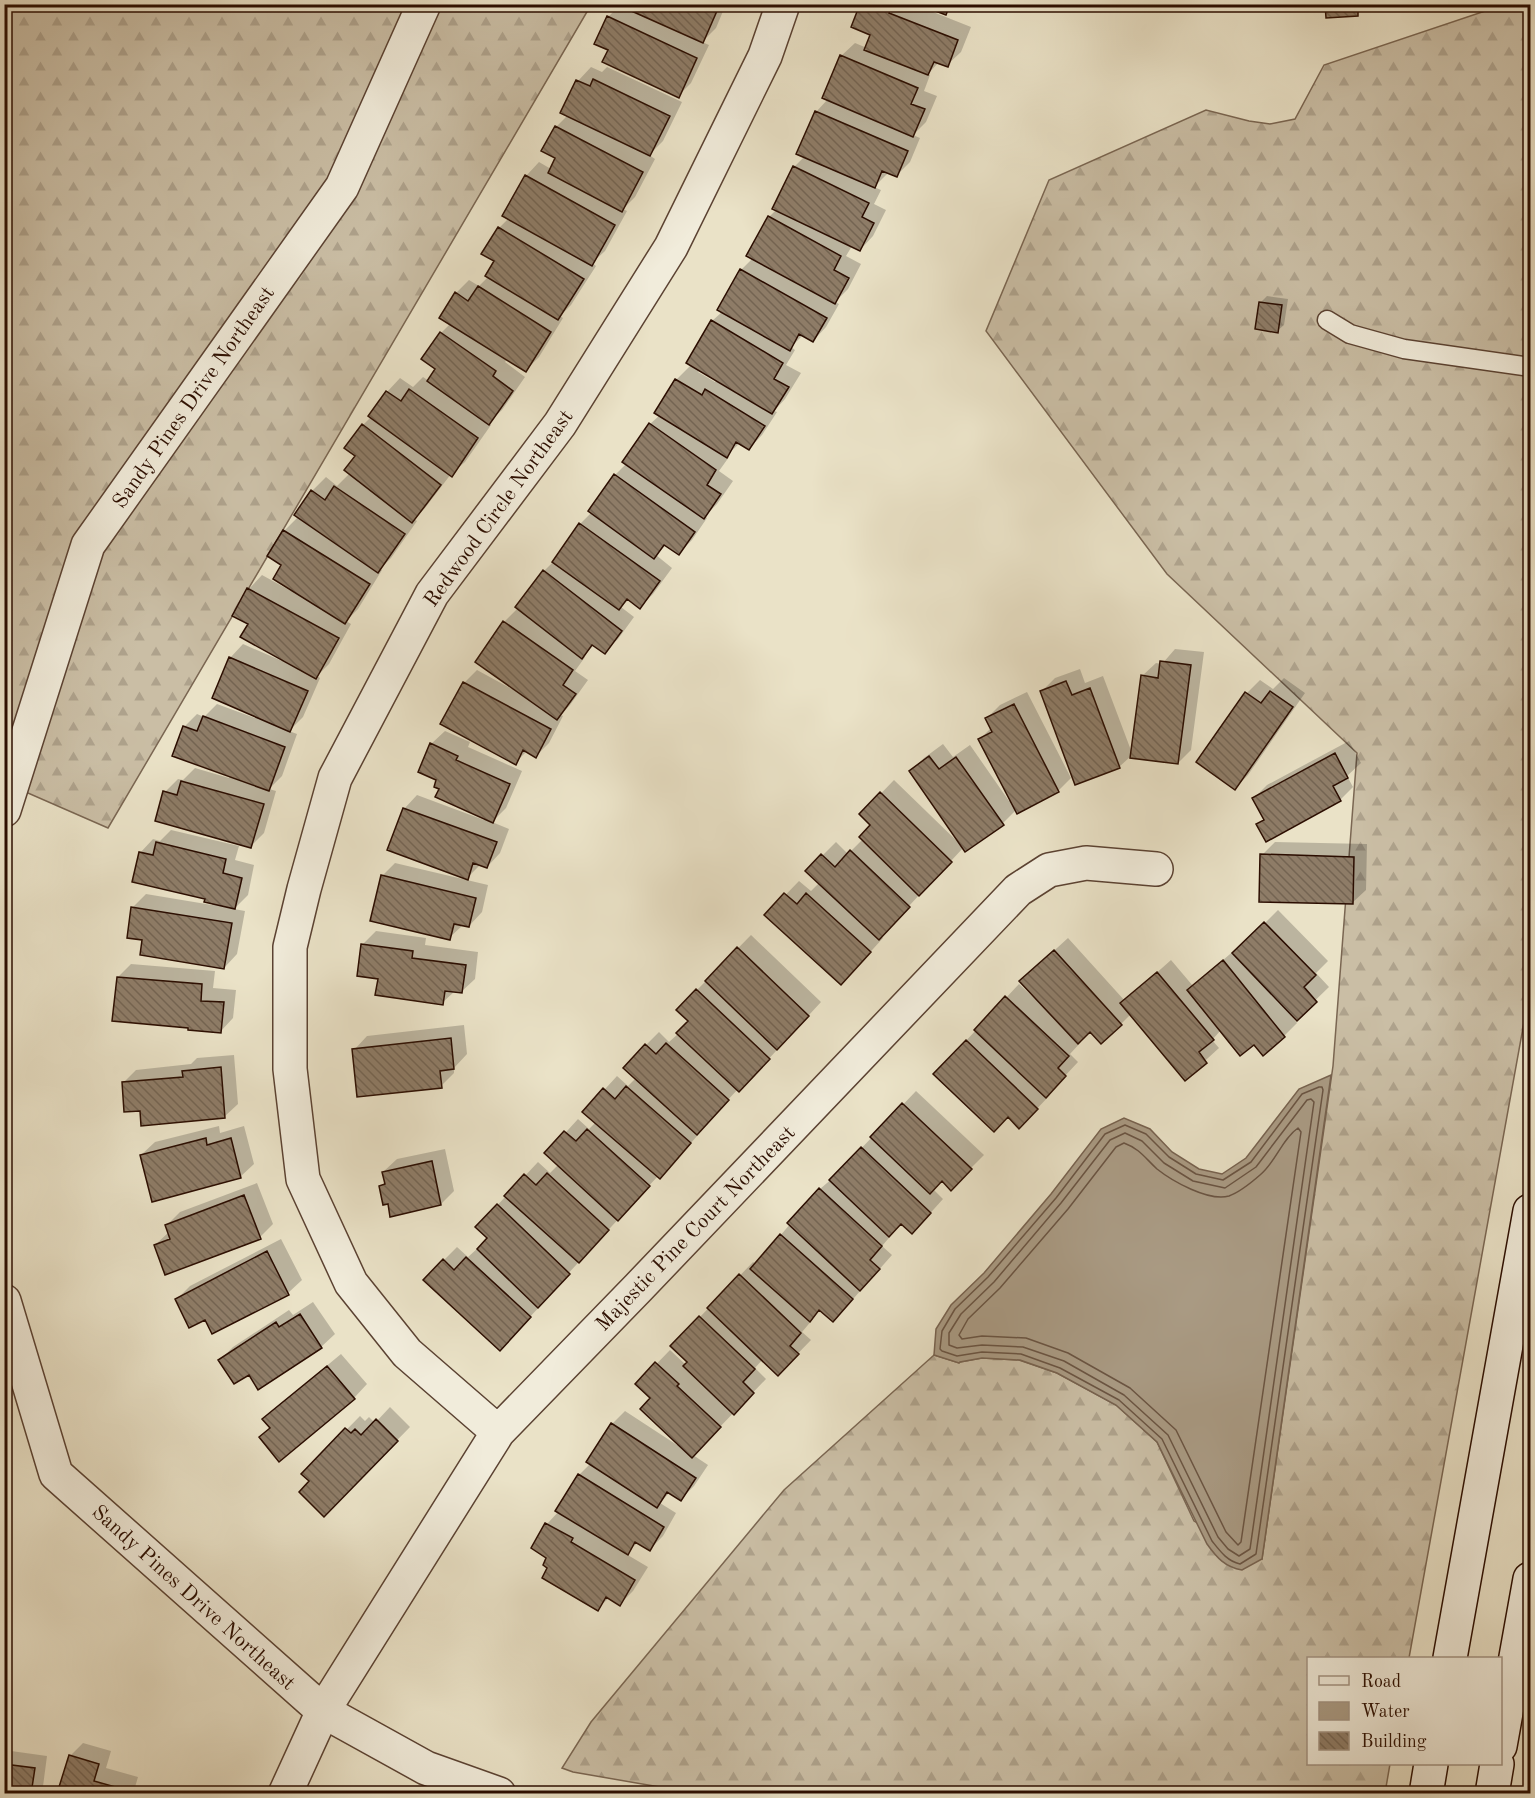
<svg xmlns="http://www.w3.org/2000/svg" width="1535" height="1798" font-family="'Old Standard TT',serif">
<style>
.forest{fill:url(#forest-firs);stroke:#7a6652;stroke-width:1.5}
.water{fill:#a99a83;stroke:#77624f;stroke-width:1.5}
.shadow{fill:#0003;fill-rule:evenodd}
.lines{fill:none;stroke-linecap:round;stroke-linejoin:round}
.shore{stroke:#6a5442;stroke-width:1.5}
.building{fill:url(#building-back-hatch);stroke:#2b0d00;stroke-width:1.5}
.lane-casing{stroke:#5b4232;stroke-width:21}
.street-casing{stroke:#5b4232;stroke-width:36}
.secondary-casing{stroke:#2b0d00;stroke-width:36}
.lane{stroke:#f1ecdb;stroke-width:18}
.street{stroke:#f1ecdb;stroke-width:33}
.secondary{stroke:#f1ecdb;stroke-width:33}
.labels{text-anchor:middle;stroke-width:5;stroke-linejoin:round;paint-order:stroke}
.street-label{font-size:21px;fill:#2b0d00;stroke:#f1ecdb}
</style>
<defs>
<pattern id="forest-firs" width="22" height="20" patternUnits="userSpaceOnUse" patternTransform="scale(1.5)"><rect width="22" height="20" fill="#cabea5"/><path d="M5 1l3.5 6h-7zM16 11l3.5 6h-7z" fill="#aea28c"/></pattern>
<pattern id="building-back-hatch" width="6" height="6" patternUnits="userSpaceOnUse" patternTransform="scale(1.5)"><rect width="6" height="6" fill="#8e7c67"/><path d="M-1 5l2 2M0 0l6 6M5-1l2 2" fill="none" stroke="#746452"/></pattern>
</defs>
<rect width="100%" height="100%" fill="#eae2c7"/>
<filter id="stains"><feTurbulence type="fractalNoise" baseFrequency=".00333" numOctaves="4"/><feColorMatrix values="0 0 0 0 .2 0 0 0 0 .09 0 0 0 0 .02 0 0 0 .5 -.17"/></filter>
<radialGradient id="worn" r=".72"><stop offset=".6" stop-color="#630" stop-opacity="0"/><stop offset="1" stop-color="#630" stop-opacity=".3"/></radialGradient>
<path class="forest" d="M5 5H591L108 828 5 783Z
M1503 5H1530V989L1409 1658H1308V1764H1390L1385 1793 700 1794 573 1772 562 1768 591 1722 784 1490 934 1355 959 1363 960 1362 982 1358 1019 1360 1057 1373 1116 1405 1157 1442 1194 1521 1262 1559 1333 1066 1357 753 1167 574 986 331 1049 180 1206 110 1249 121 1270 124 1295 119 1324 65Z"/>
<path class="water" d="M1331 1075 1262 1559 1242 1570C1225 1567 1217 1558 1207 1544L1157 1442 1116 1405 1057 1373 1020 1360 982 1358 960 1362 959 1363 934 1355 936 1329 951 1305 984 1273 1051 1194 1101 1129 1124 1118 1150 1129 1172 1152 1199 1169 1222 1174 1246 1158 1299 1089Z"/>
<path class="shadow" d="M621 4 629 8 631 4H726L716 28 702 42 709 45 691 83 678 96 610 49 608 17Z
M862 4H919L918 6 971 27 961 52 947 65 939 62 928 74 930 75 924 91 937 96 926 122 913 135 920 138 910 162 897 175 888 173 874 187 881 190 874 204 886 210 873 236 860 250 852 246 846 256 861 264 848 289 835 302 839 304 826 327 813 341 803 335 791 347 795 350 786 365 801 373 785 399 774 411 777 412 762 435 749 449 740 443 727 455 729 457 719 471 733 481 717 504 705 516 707 518 692 540 679 553 666 545 656 555 672 568 653 594 640 607 629 599 621 607 634 617 618 639 604 652 594 645 583 656 585 657 575 671 588 680 570 705 561 715 563 716 549 743 536 756 527 751 515 763 464 683 477 670 512 689 513 687 504 622 518 608 544 571 556 559 580 524 592 512 590 511 615 475 626 464 650 424 660 415 656 412 676 380 691 365 712 321 722 312 741 270 753 258 748 256 769 217 776 210 794 167 805 156 816 112 828 99 841 56 855 43 867 48 872 34ZM700 370 717 380 715 382 698 372Z
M922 4H955L946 13Z
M1326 4H1367L1357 14Z
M591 67 602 72 607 67 682 102 663 141 649 155 655 159 635 197 623 209 627 211 605 251 592 263 596 266 571 305 560 316 563 318 539 357 526 370 507 359 505 362 525 377 502 410 488 423 491 425 465 462 451 474 425 508 414 519 417 521 391 558 380 569 382 570 358 609 346 621 351 624 329 664 317 676 320 678 303 717 289 731 297 734 282 776 269 789 276 791 264 833 251 846 165 792 178 779 183 780 195 768 229 778 230 775 184 727 197 714 204 717 217 704 255 718 256 716 230 658 243 644 282 661 283 659 250 624 234 615 249 589 262 575 291 591 292 589 283 565 269 556 284 531 299 516 296 514 312 491 326 477 337 486 350 473 357 455 363 425 371 417 370 416 387 392 400 378 413 387 423 377 429 381 437 369 423 358 441 333 450 324 456 293 469 280 479 286 489 276 496 261 483 253 499 228 509 218 504 216 526 176 539 162 551 169 557 158 556 127 568 115 562 112 578 81Z
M1267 296 1288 299 1284 325 1277 331 1261 302Z
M1175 649 1204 652 1191 750 1178 763 1130 757 1119 767 1042 691 1055 678 1080 669 1085 683 1103 676 1132 753 1142 676 1156 663 1162 664Z
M1284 678 1305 693 1248 775 1235 788 1198 762 1247 693 1260 680 1273 689Z
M1027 692 1071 778 1058 791 1016 810 1003 823 964 847 881 936 883 938 854 970 766 915 799 881 811 891 820 882 807 871 836 842 848 854 863 839 873 825 861 814 894 780 960 844 911 771 924 758 943 744 953 757 970 745 1009 801 1011 800 979 740 992 727 987 718 1000 705Z
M445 731 470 742 468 747 522 771 506 808 492 822 509 829 500 853 487 867 481 864 467 878 404 809 417 795 484 820 485 817 441 789 431 744Z
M1349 741 1361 763 1347 776 1353 787 1340 800 1258 825 1265 818 1254 798 1267 785Z
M171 830 239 846 235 860 254 865 248 895 234 909 245 911 237 954 224 968 144 939 128 937 133 907 146 894 212 905V903L207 898 140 853 153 839 160 841Z
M1275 842 1367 844 1366 890 1352 903 1262 855Z
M395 863 488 885 482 912 469 926 463 925 449 938 382 876Z
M1278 910 1328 961 1316 973 1329 987 1297 1018 1291 1012 1289 1013 1297 1023 1284 1036 1254 1043 1221 1030 1212 1040 1219 1048 1185 1079 1131 1014 1121 1024 1090 1030 1079 1041 1081 1042 1070 1054 1078 1062 1049 1093 1050 1095 1032 1114 1008 1116 935 1074 1019 984 1035 999 1036 997 1035 968 1068 938 1125 1001 1171 960 1193 986 1237 948 1238 950Z
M376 931 426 938 425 945 478 952 475 979 461 992 455 991 442 1003 379 977 362 945Z
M751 935 821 1002 752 1077 738 1089 702 1128 703 1129 673 1164 658 1176 542 1302 543 1303 513 1335 444 1260 457 1247 468 1257 489 1238 477 1227 538 1162 550 1173 559 1164 547 1153 578 1119 589 1129 596 1122 584 1112 617 1076 628 1086 636 1078 646 1045 659 1032 669 1042 679 1033 690 1020 697 990Z
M131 964 215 971 213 988 236 990 233 1018 220 1032 118 977Z
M464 1025 467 1054 454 1068V1073L441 1086 354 1050 367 1036Z
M234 1055 238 1104 224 1117 141 1109 123 1083 136 1070 191 1064 197 1058Z
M916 1091 984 1155 951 1188 942 1180 933 1189 943 1199 925 1219 901 1223 893 1231 894 1232 882 1246 892 1255 846 1307 820 1309 811 1318 813 1319 802 1332 811 1340 778 1374 763 1359 755 1368 766 1379 693 1455 708 1465 694 1486 681 1499 670 1492 660 1503 676 1513 663 1536 650 1549 638 1542 626 1554 648 1567 633 1591 620 1604 609 1598 597 1609 550 1568 548 1557 533 1548 547 1524 559 1511 579 1475 591 1463 612 1424 625 1411 677 1445 678 1444 652 1398 637 1384 670 1350 686 1365 689 1362 672 1346 753 1262 756 1264 820 1189 834 1177Z
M219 1126 220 1133 244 1126 254 1164 240 1177 141 1155 155 1142Z
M445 1149 454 1191 441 1204 389 1202 381 1186 386 1182 383 1172 397 1159Z
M257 1183 273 1224 260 1237 155 1245 169 1232 167 1225 180 1212Z
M281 1239 302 1280 288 1293 213 1332 205 1318 177 1299 190 1286Z
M313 1302 335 1334 321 1347 249 1373 220 1360 233 1347 289 1310 293 1315Z
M341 1354 367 1384 354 1398 261 1437 271 1427 265 1419 278 1406Z
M390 1407 410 1427 324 1515 311 1481 303 1474 360 1416 365 1421 369 1417 375 1423Z
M83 1743 111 1751 106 1768 138 1777 133 1794H75L76 1790 70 1756Z
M4 1750 47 1756 42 1794H4Z"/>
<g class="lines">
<path class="shore" d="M1319 1087H1322L1323 1090 1256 1554 1240 1564C1227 1561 1220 1551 1212 1541L1162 1439 1119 1400 1060 1368 1021 1354 982 1352 957 1356 942 1351 940 1349 942 1331 955 1309 988 1277 1056 1198 1105 1134 1125 1125 1146 1134 1169 1157 1196 1174 1223 1180 1251 1162 1302 1094Z
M1311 1099 1314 1102 1250 1549 1239 1556 1228 1549 1218 1537 1168 1435 1124 1395 1064 1361 1023 1347 982 1345 957 1348 949 1345V1333L961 1314 994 1282 1061 1203 1110 1140 1125 1133 1142 1141 1164 1163 1193 1181 1225 1188 1256 1167 1307 1100Z
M1298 1128 1301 1132 1241 1542 1238 1545 1226 1532 1176 1430 1130 1388 1068 1353 1026 1338 982 1336 962 1339 959 1335 968 1319 1000 1288 1068 1209 1116 1147 1124 1143C1140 1149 1145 1158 1157 1169 1172 1181 1209 1202 1229 1196 1240 1192 1252 1182 1260 1175 1276 1162 1282 1139 1298 1128Z"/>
</g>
<path class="building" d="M629 4H720L703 43 627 9Z
M860 4H881L891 8 889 13 958 40 948 67 934 62 928 75 864 50 870 35 851 27Z
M917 4H950L946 15Z
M1325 4H1358V16L1326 18Z
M607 16 697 58 679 98 602 62 608 50 594 44Z
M840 55 918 88 911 104 925 109 913 137 822 98Z
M593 79 670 116 650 156 560 113 576 80 590 86Z
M815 111 908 151 897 177 882 171 875 188 796 154Z
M555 126 643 172 622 212 548 173 555 158 541 151Z
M793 166 869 203 862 217 874 223 860 251 772 209Z
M525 175 615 225 592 266 502 216Z
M768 216 841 256 834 270 849 278 835 304 746 256Z
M498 227 584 279 558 320 485 276 494 261 481 254Z
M740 269 827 318 813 342 799 334 790 351 717 310Z
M478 286 551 332 526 372 439 318 455 292 468 301Z
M1259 302 1282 305 1278 333 1255 329Z
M711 320 783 363 774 379 789 387 772 414 686 363Z
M440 332 496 371 493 376 513 391 489 425 427 381 435 369 421 359Z
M675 379 702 395 705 389 765 426 749 450 736 442 727 458 654 413Z
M409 389 478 438 452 477 368 416 386 391 401 401Z
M649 423 716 470 707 485 721 494 704 519 622 462Z
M362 424 441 485 412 523 344 470 355 456 344 448Z
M614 474 695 532 679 555 664 545 654 559 588 511Z
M334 486 405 534 378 573 294 515 311 490 325 500Z
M579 523 660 581 640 609 627 599 619 610 552 562Z
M283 530 370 584 345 624 273 579 281 565 267 556Z
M543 570 622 631 605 654 592 645 582 659 515 607Z
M247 588 339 638 316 679 240 637 248 624 232 616Z
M503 621 573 670 563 685 576 694 557 720 475 662Z
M229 657 308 691 290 732 212 698Z
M1160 661 1191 665 1178 764 1130 758 1141 675 1158 678Z
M1066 681 1072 695 1090 688 1120 768 1075 785 1040 691Z
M463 682 551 729 536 758 523 750 516 765 440 724Z
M1270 691 1293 707 1235 790 1196 762 1245 692 1261 703Z
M1014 704 1059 792 1017 814 978 739 992 732 985 718Z
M203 716 285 747 269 791 172 756 183 726 197 731Z
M430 743 458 756 456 760 510 784 493 823 435 797 439 789 434 787 436 780 418 772Z
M1335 753 1348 778 1333 786 1341 801 1266 842 1256 824 1264 820 1252 798Z
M929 756 939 769 956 757 1004 825 965 852 909 771Z
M181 781 264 804 251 848 155 821 163 791 177 795Z
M880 792 952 862 919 896 859 837 870 825 859 814Z
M403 808 497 842 487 868 473 863 468 880 387 850Z
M156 842 226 859 223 873 242 878 235 909 204 902 205 899 132 882 139 852 153 855Z
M850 850 910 907 879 940 805 871 821 854 835 867Z
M1260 854 1354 857 1353 904 1259 902Z
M381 875 476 898 469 927 454 924 450 940 370 921Z
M784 893 797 904 806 893 871 952 841 985 764 915Z
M131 907 232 923 224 969 140 955 142 940 127 938Z
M1264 922 1316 975 1304 987 1317 1002 1297 1021 1232 953Z
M361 944 413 951 412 958 466 965 462 993 445 991 443 1005 375 995 378 979 357 976Z
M737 947 809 1016 777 1050 705 981Z
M1054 950 1122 1025 1101 1044 1090 1032 1078 1044 1019 981Z
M1223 960 1285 1037 1263 1056 1254 1045 1240 1056 1187 990Z
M1157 972 1214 1040 1199 1052 1207 1063 1185 1081 1120 1003Z
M117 977 202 984 201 1001 224 1002 221 1033 188 1030V1028L112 1021Z
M696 989 770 1059 739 1092 676 1033 688 1021 676 1010Z
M1005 996 1069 1056 1058 1068 1066 1076 1046 1098 974 1030Z
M451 1038 454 1069 440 1071 442 1088 357 1097 352 1049Z
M966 1040 1038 1109 1019 1129 1008 1117 994 1132 933 1074Z
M666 1043 729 1100 697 1135 623 1068 645 1044 656 1054Z
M221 1067 225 1118 141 1126 140 1111 124 1112 122 1082 183 1077 182 1071Z
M626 1086 691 1143 660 1179 582 1112 603 1088 615 1099Z
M902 1103 972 1169 951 1191 942 1181 930 1194 870 1137Z
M587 1129 650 1186 618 1221 544 1153 564 1131 576 1141Z
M206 1138 207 1145 231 1138 241 1178 152 1202 140 1155Z
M861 1147 931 1213 912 1234 901 1224 889 1237 829 1180Z
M432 1161 441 1205 390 1217 388 1204 383 1205 379 1186 385 1184 382 1172Z
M547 1173 609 1230 579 1263 504 1196 524 1174 536 1185Z
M819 1188 882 1246 870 1260 880 1269 860 1291 787 1223Z
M244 1195 261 1239 165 1275 154 1245 170 1239 165 1225Z
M497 1204 570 1274 538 1308 477 1249 487 1238 475 1227Z
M780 1234 853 1299 833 1322 819 1310 810 1322 750 1269Z
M267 1251 289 1295 212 1334 205 1320 189 1328 175 1299Z
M466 1257 531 1317 500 1351 423 1280 443 1259 454 1270Z
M739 1274 801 1333 790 1346 799 1354 778 1376 707 1308Z
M300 1314 322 1348 258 1390 249 1375 234 1384 218 1360 276 1322 279 1327Z
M699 1316 755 1369 743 1382 754 1393 734 1415 683 1366 687 1362 670 1346Z
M655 1362 679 1384 677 1386 721 1427 692 1458 640 1409 650 1398 635 1384Z
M327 1366 355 1399 279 1462 259 1437 270 1428 262 1419Z
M376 1419 398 1441 324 1517 299 1492 309 1481 301 1474 345 1428 351 1433 355 1429 361 1435Z
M611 1423 696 1478 681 1501 667 1492 657 1508 586 1462Z
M578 1474 664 1527 650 1551 635 1542 628 1555 555 1511Z
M545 1523 573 1538 571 1542 635 1580 620 1606 606 1597 598 1611 542 1578 547 1568 543 1565 546 1558 531 1548Z
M69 1755 99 1764 94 1781 126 1790 125 1794H73L74 1791 59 1787Z
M4 1764 35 1768 31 1794H4Z"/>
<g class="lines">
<defs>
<path id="lane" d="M1327 320 1350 334 1404 349 1530 367"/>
<path id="street" d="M4 810 88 545 342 187 424 4
M4 1301 56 1474 323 1711 426 1768 499 1794
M498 1432 407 1353 351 1283 303 1179 290 1069V947L304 889 335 778 432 594 560 424 671 247 765 56 783 4
M285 1794 323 1711 498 1432 638 1288 1018 890 1049 870 1086 863 1156 869"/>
<path id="secondary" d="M1450 1658 1530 1211
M1500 1746 1530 1579
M1426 1794 1431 1764
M1492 1794 1497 1764"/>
</defs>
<use href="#lane" class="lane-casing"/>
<use href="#street" class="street-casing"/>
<use href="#secondary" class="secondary-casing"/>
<use href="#lane" class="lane"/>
<use href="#street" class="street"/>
<use href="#secondary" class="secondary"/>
</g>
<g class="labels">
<g class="street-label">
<text transform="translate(193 397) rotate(-55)" y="7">Sandy Pines Drive Northeast</text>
<text transform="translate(498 508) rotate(-54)" y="7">Redwood Circle Northeast</text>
<text transform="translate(695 1228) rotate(-46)" y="7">Majestic Pine Court Northeast</text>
<text transform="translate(194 1597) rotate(42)" y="7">Sandy Pines Drive Northeast</text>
</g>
</g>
<rect width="1535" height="1798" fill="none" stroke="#eae2c7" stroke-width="24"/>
<rect x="6" y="6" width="1523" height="1786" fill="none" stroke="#2b0d00" stroke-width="3"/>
<rect x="12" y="12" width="1511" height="1774" fill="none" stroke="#2b0d00" stroke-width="1.5"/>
<rect x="1307" y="1657" width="195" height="108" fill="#f1ecdb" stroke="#a29383" stroke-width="1.5"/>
<rect x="1319" y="1676" width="30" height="9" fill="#f1ecdb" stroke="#a29383" stroke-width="1.5"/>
<text x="1361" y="1687" font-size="18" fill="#2b0d00">Road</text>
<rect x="1319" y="1702" width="30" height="18" fill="#a99a83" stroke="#a29383" stroke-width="1.5"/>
<text x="1361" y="1717" font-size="18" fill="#2b0d00">Water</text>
<rect x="1319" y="1732" width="30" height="18" fill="url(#building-back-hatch)" stroke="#a29383" stroke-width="1.5"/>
<text x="1361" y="1747" font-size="18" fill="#2b0d00">Building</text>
<rect width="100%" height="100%" filter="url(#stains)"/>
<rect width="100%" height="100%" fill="url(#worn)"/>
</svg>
